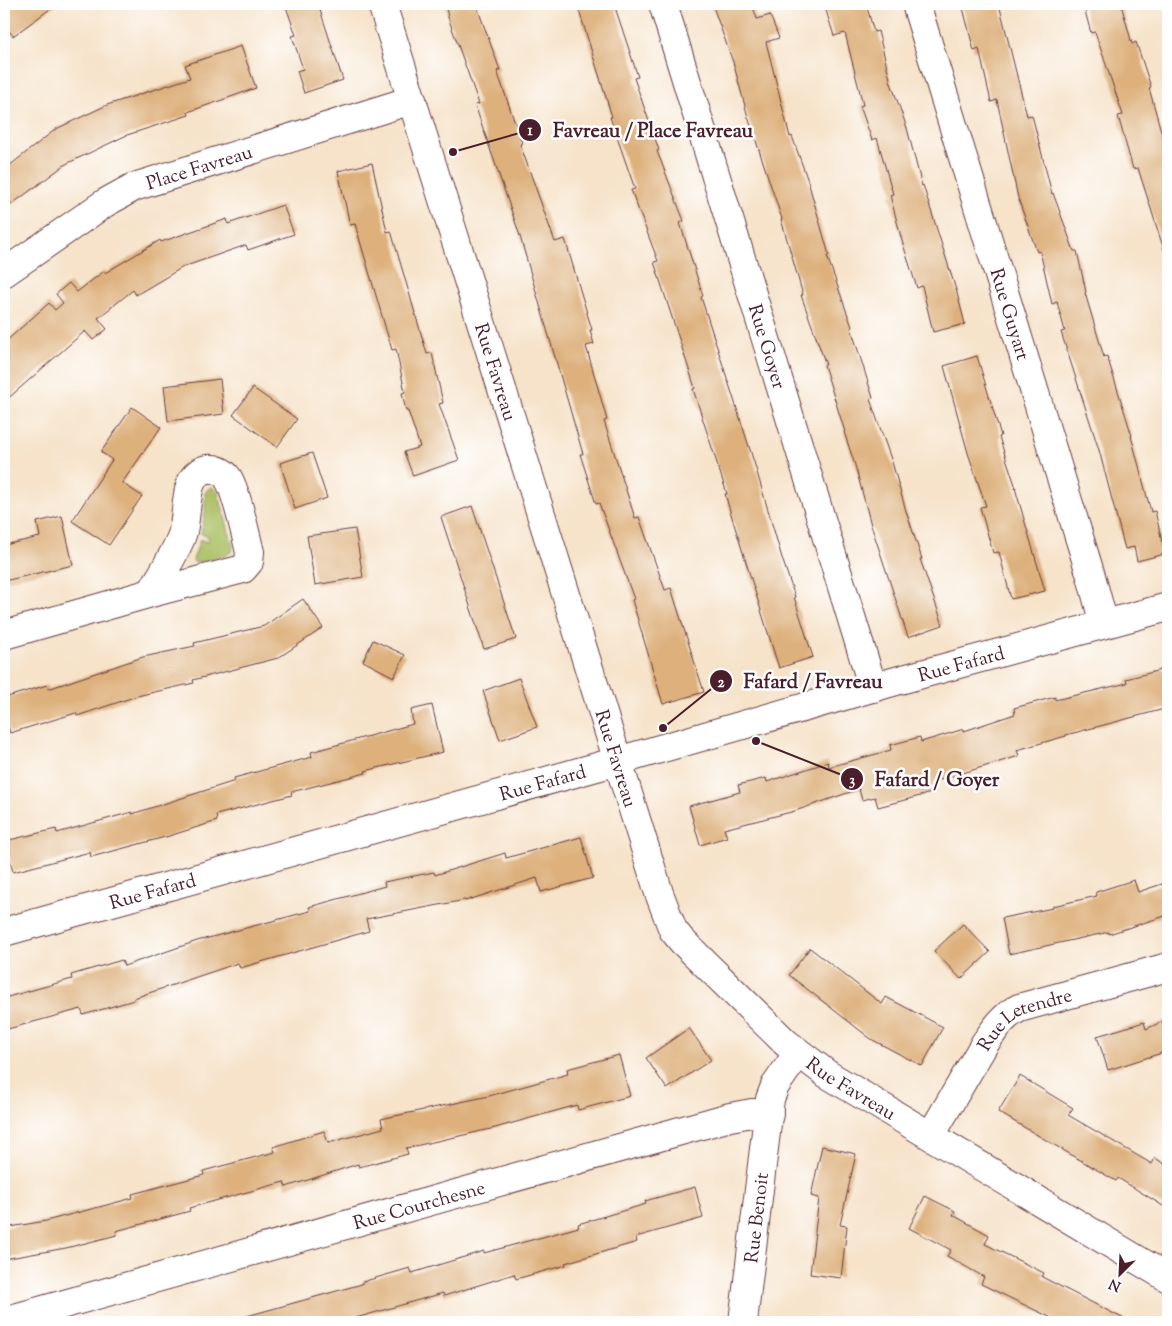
<svg xmlns="http://www.w3.org/2000/svg" width="1172" height="1326" font-family="'Sorts Mill Goudy',serif">
<style>
.green{fill:#aabf63;stroke:#7a6f47}
.building{fill:#ddb07c}
.lines{fill:none;stroke-linecap:round;stroke-linejoin:round}
.minor-casing{stroke:#643c43;stroke-width:30}
.minor{stroke:#fff;stroke-width:28}
.labels{text-anchor:middle;stroke-width:5;stroke-linejoin:round;paint-order:stroke}
.street-label{font-size:19px;fill:#4a1f2b;stroke:#fff}
.leader{fill:none;stroke:#4a1f2b;stroke-width:2}
.callout-dot{fill:#4a1f2b;stroke:#fff;stroke-width:2}
.mark-label{font-size:15px;text-anchor:middle;font-weight:bold;fill:#fff}
.callout-label{font-size:20px;text-anchor:middle;font-weight:bold;fill:#4a1f2b;stroke:#fff;stroke-width:5;stroke-linejoin:round;paint-order:stroke}
</style>
<rect width="100%" height="100%" fill="#fff"/>
<filter id="ink" filterUnits="userSpaceOnUse"><feTurbulence type="fractalNoise" baseFrequency=".02" numOctaves="2"/><feDisplacementMap in="SourceGraphic" scale="10" xChannelSelector="R" yChannelSelector="G"/><feConvolveMatrix kernelMatrix="1 2 1 2 8 2 1 2 1" color-interpolation-filters="sRGB"/></filter>
<filter id="wash" filterUnits="userSpaceOnUse"><feTurbulence type="fractalNoise" baseFrequency=".0096" numOctaves="4" result="noise"/><feDisplacementMap in="SourceGraphic" scale="20" xChannelSelector="R" yChannelSelector="G"/><feGaussianBlur stdDeviation="1.12" result="paint"/><feColorMatrix in="noise" values="0 0 0 0 0 0 0 0 0 0 0 0 0 0 0 0 0 1.4 0 .05"/><feComposite in="paint" operator="in"/></filter>
<g filter="url(#wash)">
<rect width="100%" height="100%" fill="#f6e3ca"/>
<path class="green" d="M212 487 218 492 233 546 232 551 225 556 195 563 193 560 200 539 207 542 209 537 201 534 205 512V493L208 489Z"/>
<g id="blocks">
<path class="building" d="M4 4H57L13 36 4 25Z
M285 4H318L343 80 304 93 297 71 303 69 292 36 296 35Z
M445 4H476L500 70 497 71 522 143 520 144 555 242 565 239 592 330H590L594 344 586 346 607 420 604 421 635 518 639 517 665 590 671 588 704 692 663 704 632 600 634 599 599 503 596 504 580 454H583L519 233 475 105 479 104 448 17Z
M577 4H614L638 77 634 78 659 150 657 151 684 221 680 223 703 296 701 297 754 462 782 558 795 597H794L813 657 779 668 734 524 725 494H727L693 389 695 388 654 262 658 261 631 190 635 189 610 117H612Z
M712 4H752L757 19 770 15 779 38 766 42 790 137 792 136 808 181 829 255 827 256 852 327 851 328 873 398 870 399 892 462 906 511 922 559H920L943 625 908 637 871 525 855 465 844 432H845L824 365H826L801 295H803L781 219H782L748 117 733 62Z
M824 4H866L874 32 878 31 891 83 907 128 922 186 923 185 957 293 965 324 933 332 922 286 917 288 902 241 890 195 893 194 877 138 872 140 860 106 863 105 845 33 834 36Z
M962 4H999L1027 116 1032 115 1052 194 1053 193 1074 251H1077L1086 292 1085 293 1104 357 1107 356 1132 436H1131L1151 512 1155 511 1165 554 1137 561 1134 547 1125 549 1099 450 1061 332 1065 331 1057 302 1052 304 1040 251 1037 252 1018 198 997 100 991 102 979 49 974 51Z
M1083 4H1121L1132 44 1136 42 1151 87 1149 88 1168 156V249L1164 250 1138 168 1133 169 1118 116 1123 115 1095 32 1091 33Z
M241 46 256 88 188 112 189 115 127 135 66 164 4 210V170L56 129 107 105 190 78 185 65Z
M372 163 387 232 391 231 427 354 432 353 443 403 439 404 459 460 413 476 404 452 420 447 408 411H406L402 393 405 392 396 349 392 350 355 224 350 225 338 171Z
M283 205 294 234 248 250 246 245 183 267 136 295 133 290 98 318 107 329 93 340 85 331 4 402V343L49 303 55 310 63 303 56 294 69 283 77 292 104 271 105 273 160 240 161 242 227 219 228 224Z
M977 356 1001 436 999 437 1016 488H1015L1045 591 1011 599 999 552 993 553 980 507 986 506 968 453 944 366Z
M220 379 224 414 168 421 164 386Z
M253 388 297 419 277 447 233 415Z
M132 407 161 427 122 483 142 496 109 545 72 521 112 460 101 452Z
M312 453 327 498 295 509 280 463Z
M472 506 516 639 484 649 441 517Z
M62 516 73 565 4 581V545L40 537 37 522Z
M355 529 363 577 315 585 307 536Z
M303 599 323 628 278 658 193 680 194 683 137 696 77 716 76 713 10 733 4 712V698L47 685 48 689 143 657 195 646 194 643 264 626Z
M373 640 405 655 394 677 363 661Z
M1168 668V708L1066 735V736L1017 750 1019 756 933 782 935 792 878 807 875 797 862 800 859 789 795 811 724 829 727 837 700 845 689 806 740 792 738 785 766 778 767 782 828 762 829 767 891 750 890 745 920 737 921 742 964 729V731L1015 714 1014 708 1055 697V700L1127 683 1126 679Z
M519 678 537 727 500 740 483 691Z
M432 705 443 752 365 771 366 773 291 792 292 795 216 815 217 821 169 836 91 857 90 852 13 872 5 841 56 829 57 833 132 812V814L235 781 234 778 312 757 311 752 413 724 411 710Z
M581 837 593 878 541 892 537 878 465 901V900L366 919 369 931 240 968 238 963 134 998V1000L83 1015 81 1009 4 1030V998L72 979 71 975 122 960 124 966 197 941 310 911 309 907 385 886 384 882 434 872 435 875 505 853 506 858Z
M1134 880 1138 892 1168 882V915L1109 934V932L1009 954 1002 918 1053 908V906L1097 896 1096 892Z
M963 924 990 952 961 979 934 951Z
M810 948 882 1004 886 997 943 1027 922 1066 871 1039 789 975Z
M1168 1019V1051L1108 1070 1097 1036 1144 1022 1146 1029Z
M689 1028 711 1060 667 1089 646 1058Z
M619 1055 630 1096 578 1110 577 1105 495 1128 406 1148 408 1154 359 1167 358 1164 286 1187 284 1182 189 1208 190 1211 116 1231 117 1235 66 1248 4 1259V1228L46 1221 133 1198 132 1194 204 1175 203 1171 275 1152 273 1147 324 1131 328 1143 383 1128 381 1119 489 1096 568 1074 567 1069Z
M1020 1076 1073 1108 1068 1115 1152 1164 1155 1158 1168 1166V1209L1118 1178 1116 1181 998 1112Z
M822 1146 856 1154 840 1225 847 1226 841 1278 810 1274 819 1198 811 1196Z
M695 1187 703 1218 636 1237 637 1242 565 1263 566 1265 516 1279 514 1274 444 1296 443 1293 342 1322H248L247 1316 362 1284V1282L410 1268 412 1273 484 1251V1253L579 1227 578 1224 646 1204 645 1201Z
M925 1196 955 1211 953 1215 989 1235 985 1244 1044 1273 1042 1277 1130 1322H1060L981 1284 984 1277 947 1256 951 1250 909 1228Z"/>
</g>
</g>
<g filter="url(#ink)">
<use href="#blocks" fill-opacity="0" stroke="#643c43" stroke-width="1"/>
<g class="lines">
<defs>
<g id="minor">
<path id="s1" d="M382 4 659 893 673 930 682 941 786 1043 827 1074 1168 1278"/>
<path id="s2" d="M663 4 873 688"/>
<path id="s3" d="M916 4 1091 576 1104 624"/>
<path id="s4" d="M4 273 105 203 134 187 412 100"/>
<path d="M4 635 151 593 243 569 249 562 250 552C245 533 237 493 228 478 224 472 216 468 208 469 201 470 194 475 191 483 185 498 187 518 182 535 174 556 162 574 151 593"/>
<path id="s5" d="M4 932 618 761 896 681 1168 607"/>
<path id="s6" d="M931 1135 985 1043C995 1029 1003 1016 1019 1008L1168 967"/>
<path id="s7" d="M4 1321 730 1117 752 1113 769 1114"/>
<path id="s8" d="M743 1322 770 1099 775 1086 798 1053"/>
</g>
</defs>
<use href="#minor" class="minor-casing"/>
<use href="#minor" class="minor"/>
</g>
</g>
<g class="labels">
<g class="street-label">
<text dy="7" stroke="none"><textPath href="#s4" startOffset="224">Place Favreau</textPath></text>
<text dy="7" stroke="none"><textPath href="#s3" startOffset="324">Rue Guyart</textPath></text>
<text dy="7" stroke="none"><textPath href="#s2" startOffset="358">Rue Goyer</textPath></text>
<text dy="7" stroke="none"><textPath href="#s1" startOffset="385">Rue Favreau</textPath></text>
<text dy="7" stroke="none"><textPath href="#s5" startOffset="994">Rue Fafard</textPath></text>
<text dy="7" stroke="none"><textPath href="#s1" startOffset="790">Rue Favreau</textPath></text>
<text dy="7" stroke="none"><textPath href="#s5" startOffset="559">Rue Fafard</textPath></text>
<text dy="7" stroke="none"><textPath href="#s5" startOffset="154">Rue Fafard</textPath></text>
<text dy="7" stroke="none"><textPath href="#s6" startOffset="155">Rue Letendre</textPath></text>
<text dy="7" stroke="none"><textPath href="#s1" startOffset="1210">Rue Favreau</textPath></text>
<text dy="7" stroke="none"><textPath href="#s7" startOffset="431">Rue Courchesne</textPath></text>
<text dy="7" stroke="none"><textPath href="#s8" startOffset="105">Rue Benoit</textPath></text>
</g>
</g>
<path class="leader" d="M453 152L530 130M663 728L721 681M756 741L852 779"/>
<g class="callout-dot">
<circle cx="453" cy="152" r="5"/>
<circle cx="663" cy="728" r="5"/>
<circle cx="756" cy="741" r="5"/>
<circle cx="530" cy="130" r="12"/>
<circle cx="721" cy="681" r="12"/>
<circle cx="852" cy="779" r="12"/>
</g>
<g class="mark-label">
<text x="530" y="135">1</text>
<text x="721" y="687">2</text>
<text x="852" y="785">3</text>
</g>
<g class="callout-label">
<text x="653" y="137">Favreau / Place Favreau</text>
<text x="813" y="688">Fafard / Favreau</text>
<text x="937" y="786">Fafard / Goyer</text>
</g>
<rect width="1172" height="1326" fill="none" stroke="#fff" stroke-width="20"/>
<g transform="translate(1120 1274) rotate(204)" stroke="#ffffff" stroke-width="4" paint-order="stroke">
<path d="M0-4L9 19L0 12L-9 19Z" fill="#4a1f2b"/>
<text y="-8" font-size="14" font-weight="bold" text-anchor="middle" fill="#4a1f2b">N</text>
</g>
</svg>
